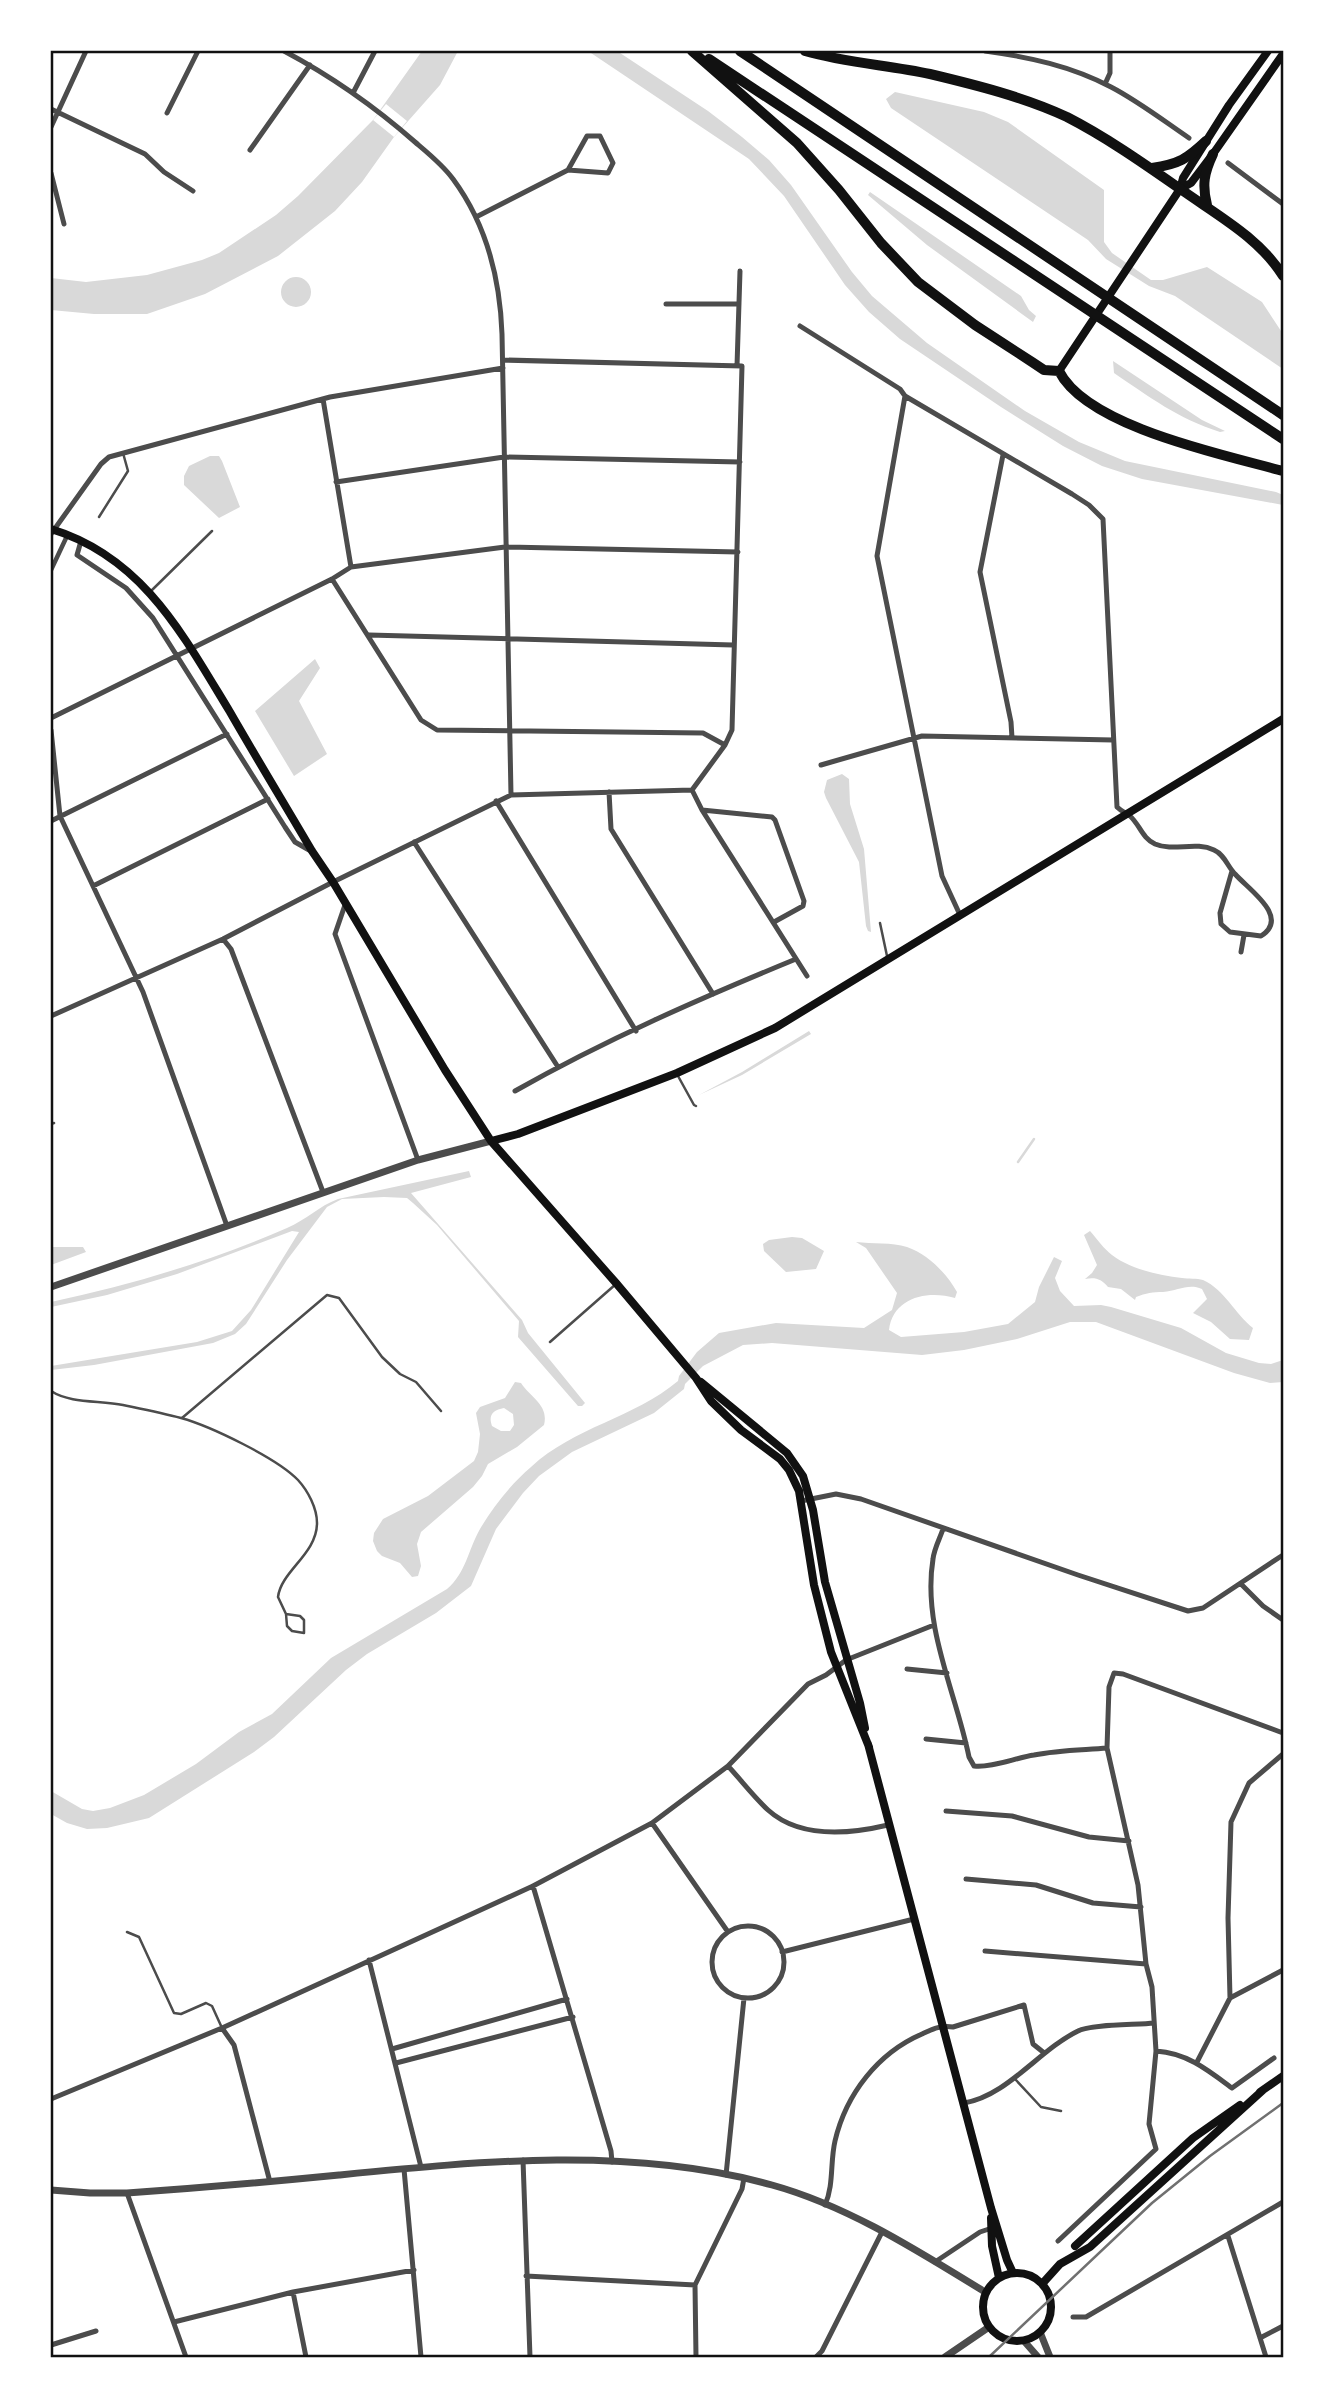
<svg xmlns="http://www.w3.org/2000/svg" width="1334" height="2408" font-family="'Work Sans',sans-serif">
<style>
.water{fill:#d9d9d9;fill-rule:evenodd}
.pier{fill:#fff}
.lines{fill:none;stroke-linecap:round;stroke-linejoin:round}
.stream{stroke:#d9d9d9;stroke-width:2.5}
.service{stroke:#4c4c4c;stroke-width:2.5}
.pedestrian{stroke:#4c4c4c;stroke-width:4.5}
.minor{stroke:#4c4c4c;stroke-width:5}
.tertiary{stroke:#4c4c4c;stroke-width:7}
.secondary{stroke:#111;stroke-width:8}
.motorway{stroke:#111;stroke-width:10}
.rail{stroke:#707070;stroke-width:2.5}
.neatline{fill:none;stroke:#111;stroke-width:2.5}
</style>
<rect width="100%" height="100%" fill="#fff"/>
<path class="water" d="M422 51H458L440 85 394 137 362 182 335 211 278 256 205 294 147 314H94L51 310V278L86 282 147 275 202 260 219 253 276 215 298 196 373 120Z
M588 51H617L708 111 742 137 769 160 791 185 852 272 872 296 927 343 1025 411 1079 442 1125 461 1276 492 1283 495V505L1142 479 1102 466 1063 446 1001 407 900 339 869 312 845 285 784 196 749 159Z
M895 92 984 112 1008 122 1104 190V242L1112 253 1151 280H1163L1207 267 1262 302 1283 334V369L1175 296 1149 286 1106 259 1088 240 891 108 886 99Z
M870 192 1021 296 1029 310 1036 316 1033 322 927 245 868 195Z
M281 292a15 15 0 1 1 30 0a15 15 0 1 1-30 0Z
M1113 361 1202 420 1225 431 1220 432C1177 418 1151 398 1114 373Z
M210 456H219L222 461 240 507 219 518 184 485V476L189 466Z
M315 659 320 668 299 701 327 754 294 776 255 711Z
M842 774 849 779 850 804 864 849 871 932 868 931 866 926 859 862 826 798 824 792 827 780Z
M809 1031 811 1034 742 1075 699 1095 742 1072Z
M469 1171 471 1177 411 1193 522 1320 528 1333 585 1403 582 1406H578L518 1337 519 1321 437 1225 413 1203 407 1198 384 1197 342 1199 327 1207 287 1260 246 1324 235 1334 213 1343 94 1365 51 1370V1366L197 1342 232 1331 251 1310 299 1232 292 1231 177 1274 107 1295 51 1307V1302C131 1285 211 1261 287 1228 306 1220 319 1206 338 1199Z
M1090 1231C1097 1239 1104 1249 1112 1255 1132 1270 1159 1275 1182 1278 1188 1279 1197 1278 1203 1280 1225 1290 1235 1314 1253 1328L1249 1340 1230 1339 1211 1322 1193 1313 1207 1299 1202 1289C1188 1283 1178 1291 1163 1292 1153 1292 1146 1293 1136 1297L1135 1300 1121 1289 1108 1287C1101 1279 1096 1277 1085 1279L1092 1273 1097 1265 1084 1235Z
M792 1237 802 1238 824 1251 816 1269 786 1272 764 1251 763 1244 769 1240Z
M856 1242C872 1244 892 1242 907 1247 928 1254 947 1274 957 1292L955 1298C928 1290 893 1297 889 1330L901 1337 964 1332 1008 1324 1035 1302 1039 1287 1054 1257 1062 1261 1055 1278 1060 1291 1074 1306 1101 1305 1111 1307 1181 1328 1226 1353 1259 1363 1271 1364 1283 1360V1382L1270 1383 1234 1373 1096 1322H1070L1017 1339 964 1350 922 1355 772 1343 743 1345 703 1366 685 1384 684 1389 654 1413 572 1452 539 1476 523 1493 496 1529 471 1586 436 1613 367 1654 346 1670 274 1737 254 1752 149 1818 107 1828 87 1829 67 1823 51 1814V1791L82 1809 93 1811 110 1808 144 1795 196 1764 239 1732 272 1714 331 1658 447 1589C466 1573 468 1550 480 1529 493 1507 511 1484 531 1467 574 1427 634 1418 678 1381L679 1376 697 1352 719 1333 776 1323 864 1328 892 1310 897 1293 866 1248Z
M51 1247H83L86 1252 51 1265Z
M515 1382 521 1383C531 1398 549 1405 544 1425L517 1447 488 1464 482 1476 473 1487 421 1532 417 1544 421 1566 418 1576 412 1577 400 1563 382 1556 377 1551 373 1541 374 1533 383 1519 428 1496 474 1461 478 1452 480 1434 476 1413 480 1407 505 1398ZM504 1408 513 1414 514 1425 510 1431H501L492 1426C488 1415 493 1410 504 1408Z"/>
<path class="pier" d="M386 104 407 121 394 137 373 120Z"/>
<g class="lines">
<path class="stream" d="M1018 1162 1034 1139"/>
<path class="service" d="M99 517 128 471 123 453
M150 592 212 531
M880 923 887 956
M678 1076 694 1105 696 1106
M51 1124 54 1123
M550 1342 616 1284
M51 1391C71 1404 100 1400 123 1405 142 1409 162 1413 181 1418 210 1426 277 1458 298 1480 308 1491 317 1508 317 1523 317 1554 281 1571 278 1597L286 1614 287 1626 292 1631 304 1633V1620L300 1616 286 1614
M182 1418 327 1295 339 1298 382 1357 400 1374 416 1382 441 1411
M127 1932 139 1937 174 2013 181 2014 206 2003 212 2006 222 2028
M1015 2079 1041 2107 1061 2111"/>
<path class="pedestrian" d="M51 570 67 536"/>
<path class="minor" d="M284 51C331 76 374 106 415 142 428 153 443 165 453 179 487 225 500 278 502 334L511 795
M985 51C1029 57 1071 66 1111 87 1138 101 1164 121 1189 138
M1105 84 1110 73V51
M353 93 375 51
M51 109 145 154 164 172 193 191
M167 113 198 51
M51 127 86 51
M250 150 310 65
M1228 163 1283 204
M51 173 64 224
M476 217 568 170 608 173 613 163 600 136H587L568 170
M666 304H739
M800 326 900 389 905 396 1072 494 1089 505 1103 519 1117 807C1121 811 1126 813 1130 816 1140 825 1142 838 1155 844 1174 852 1195 841 1214 850 1225 855 1227 866 1235 874 1248 889 1291 917 1261 936L1230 932 1221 924 1220 913 1232 871
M503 360 742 366 732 730 725 745 692 790 702 810 807 976
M737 366 740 271
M905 396 877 556 942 876 960 915
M323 399 351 567
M1003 455 980 572 1011 722 1012 738
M336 482 504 457 740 462
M51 534 101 464 109 457 330 397 503 368
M81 541 77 555 126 588 153 618 285 827 295 842 309 850
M332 579 421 720 437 730 703 733 725 745
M369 635 733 645
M51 718 332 579 351 567 505 547 738 552
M51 730 60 816 143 992 227 1226
M821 765 922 736 1113 740
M609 792 611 829 713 994
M496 801 636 1031
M702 810 772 817 775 820 804 901 803 906 774 922
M51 821 227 734
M414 842 558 1067
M93 886 268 799
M346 902 335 934 418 1160
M223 939 231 949 323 1192
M1241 952 1244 935
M51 1016 223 939 333 882 511 795 692 790
M515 1091C605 1040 701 998 796 959
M801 1501 836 1494 861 1499 1078 1575 1188 1611 1203 1608 1283 1555
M943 1529C940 1538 934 1549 933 1559 922 1627 956 1692 969 1757L974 1766C991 1768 1015 1758 1034 1755 1058 1750 1083 1750 1107 1748
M1241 1584 1263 1606 1283 1620
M907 1669 947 1673
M926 1739 966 1743
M728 1766C741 1780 754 1797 768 1810 800 1839 850 1834 888 1825
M946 1811 1012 1816 1089 1837 1129 1841
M652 1823 728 1932
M966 1879 1036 1885 1093 1903 1141 1907
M533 1886 611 2151 612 2162
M712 1962a36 36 0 1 1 72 0a36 36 0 1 1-72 0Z
M985 1951 1146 1964
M782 1952 914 1919
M369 1960 421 2167
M1230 1998 1228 1918 1231 1822 1249 1783 1283 1754
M222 2028 234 2045 270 2182
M392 2049 567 1999
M1156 2051C1187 2053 1208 2070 1232 2088L1274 2058
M1197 2062 1230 1998 1283 1970
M396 2063 573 2017
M51 2099 222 2028 533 1886 652 1823 728 1766 808 1684 826 1675 846 1660 934 1625
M964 2103C1007 2096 1039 2050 1078 2031 1091 2024 1137 2025 1154 2023
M523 2160 530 2357
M404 2169 421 2357
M726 2175 744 1998
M127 2193 186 2357
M825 2205C834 2185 830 2162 835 2141 846 2094 878 2053 922 2034 933 2029 941 2025 953 2027L1024 2005 1033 2044 1043 2052
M1228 2236 1266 2357
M1058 2241 1156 2149 1149 2124 1156 2051 1152 1987 1146 1964 1138 1885 1107 1748 1109 1687 1114 1673 1123 1674 1283 1733
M935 2262 980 2232 992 2228
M526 2276 695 2285
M293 2292 306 2357
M1073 2317H1086L1283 2202
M174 2322 293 2292 414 2270
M1260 2338 1283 2326
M51 2345 96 2331
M696 2357 695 2285 742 2189 744 2178
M816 2357 822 2351 882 2232"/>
<path class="tertiary" d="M51 1287 418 1160 491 1141
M51 2190 90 2193H127C198 2188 268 2182 339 2175 481 2161 632 2146 772 2185 848 2206 918 2251 985 2292
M1040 2332 1050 2357
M1024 2341 1038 2357
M945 2357 989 2327"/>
<path class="secondary" d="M1180 189 1191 183 1213 154 1283 54
M1059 371 1180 189 1183 178 1229 105 1268 51
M51 529C143 557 183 635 230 712 257 759 285 805 312 851L333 882 445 1070 491 1141 616 1283 696 1378 711 1401 741 1430 780 1459 789 1470 799 1491 814 1585 831 1652 869 1747
M491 1141 518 1134 677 1073 775 1028 1283 719
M701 1382 787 1453 803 1476 813 1510 825 1582 860 1703 865 1728
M868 1744 991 2208 1007 2260 1013 2273
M1260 2092 1283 2076
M991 2218 992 2246 999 2278
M1075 2246 1193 2138 1240 2105
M983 2307a34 34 0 1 1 68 0a34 34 0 1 1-68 0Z
M1042 2284 1060 2264 1090 2247 1263 2090"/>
<path class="motorway" d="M692 51 797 143 839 190 881 243 918 282 975 325 1032 362 1044 370 1059 371C1087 427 1225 455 1283 471
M740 51 1283 415
M805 51C846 63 889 65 930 74 976 85 1024 97 1067 117 1106 137 1143 163 1179 188 1215 214 1259 237 1283 276
M709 59 1283 439
M1152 168C1179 164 1187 159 1206 141
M1207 205C1202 185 1204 173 1213 154"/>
<path class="rail" d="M989 2357 1152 2203 1210 2156 1283 2103"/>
</g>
<rect width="1334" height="2408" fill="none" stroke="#ffffff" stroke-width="105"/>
<rect x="52" y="52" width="1230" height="2304" class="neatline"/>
</svg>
